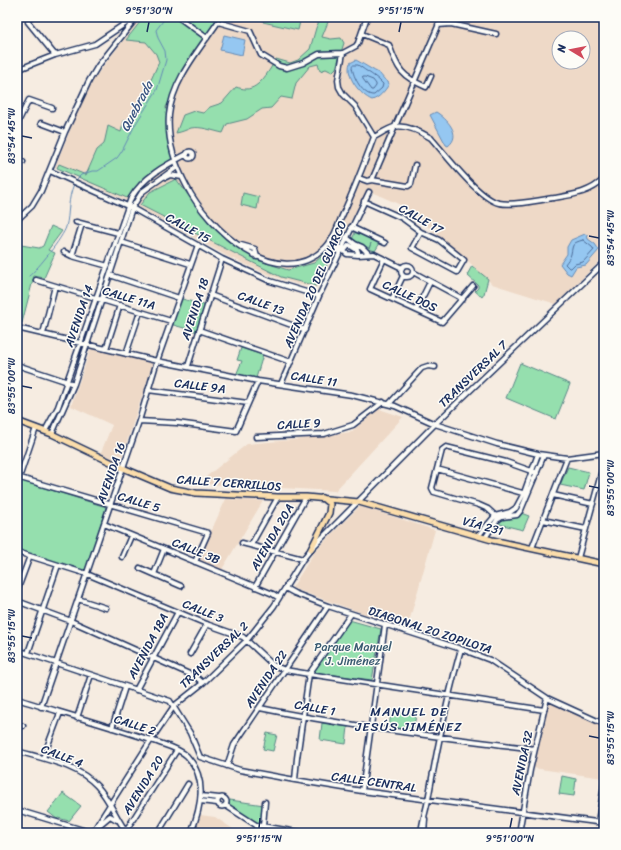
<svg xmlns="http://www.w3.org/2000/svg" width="621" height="850" font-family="Sriracha,sans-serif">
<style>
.built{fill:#eed9c7;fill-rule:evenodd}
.green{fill:#95dfae;stroke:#588786}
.water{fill:#95c7f1;stroke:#648ab6}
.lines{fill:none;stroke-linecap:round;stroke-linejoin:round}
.shore{stroke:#4c6c99;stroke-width:1}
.stream{stroke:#648ab6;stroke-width:1}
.minor-casing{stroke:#1b2f5e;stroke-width:7}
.major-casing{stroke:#1b2f5e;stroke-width:8}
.minor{stroke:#fdfcf7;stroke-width:4}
.major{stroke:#fbddab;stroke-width:5}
.ticks{fill:none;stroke:#1b2f5e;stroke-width:1.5}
.labels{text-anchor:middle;stroke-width:3;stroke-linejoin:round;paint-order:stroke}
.street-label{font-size:12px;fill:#1b2f5e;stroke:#fdfcf7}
.park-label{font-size:12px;fill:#3a5b72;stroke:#fdfcf7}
.water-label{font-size:13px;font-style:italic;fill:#3a5583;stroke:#fdfcf7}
.neighbourhood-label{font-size:13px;letter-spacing:1px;fill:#1b2f5e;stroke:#fdfcf7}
.neatline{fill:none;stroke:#1b2f5e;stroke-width:1.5}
.ticks-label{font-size:10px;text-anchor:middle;fill:#1b2f5e}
</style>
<rect width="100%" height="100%" fill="#f6ece1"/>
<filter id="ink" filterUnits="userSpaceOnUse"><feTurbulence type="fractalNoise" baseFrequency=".025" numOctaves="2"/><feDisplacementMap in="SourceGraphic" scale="8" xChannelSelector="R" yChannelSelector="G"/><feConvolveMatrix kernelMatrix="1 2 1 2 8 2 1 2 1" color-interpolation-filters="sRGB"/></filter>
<g filter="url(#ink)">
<path class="built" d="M141 17H604V257L556 304 492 284 468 261 405 207 367 190 316 288 296 284 270 275 229 257 129 202 55 167 77 113 93 80ZM559 38H583V62H559Z
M91 348 153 363 119 465 100 455 112 425 71 406Z
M379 409 403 417 335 491 205 484 207 476 247 444 303 439 351 432Z
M226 499 263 501 221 571 197 561Z
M360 506 435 530 407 629 292 588 315 551Z
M549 701 604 726V768L603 778 533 768Z
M200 815 215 817 239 833H195Z"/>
<path class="green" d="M144 17H219L184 74 166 107 172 158 127 198 57 168 59 164 86 175 97 150 104 144 108 126 121 132 124 121 130 120 145 93 159 62 156 54 146 42 126 40Z
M265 17H301L298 30 263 22Z
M321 17H330L322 37 331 39 341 38 344 43 336 68 332 72 326 69 320 71 318 64 310 66 296 83 292 99 281 97 271 108 262 109 247 119 227 124 223 133C213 131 201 126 191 128 186 130 182 132 176 133L183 115 194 111 203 113 210 107 222 103 236 87C239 88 243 89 246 89 260 89 270 69 276 59L290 63 298 60 310 49 316 28Z
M176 179 208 221 242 250 266 263 288 270 314 263 331 248 336 247 316 286 281 277 140 205 150 192Z
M243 193 259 197 257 209 241 205Z
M51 226 62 231 48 250 55 253 44 278 34 276 22 323 17 322V250L21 245 39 248 43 246Z
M356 231 380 243 375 251 369 249 371 243 369 248 352 239Z
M472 266 488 279 484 294 482 297 475 291 478 288V285L467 275Z
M179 298 207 306 198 332 170 324Z
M241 348 263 355 256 378 236 375 242 361 237 360Z
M520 363 570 384 556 419 506 398Z
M568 467 589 472 584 490 560 485Z
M22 481 106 507 86 572 17 550V495Z
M521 513 529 516 523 530 499 524 502 520 515 518Z
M349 620 381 629 372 680 311 672Z
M391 711 416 715 413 732 389 729Z
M322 723 348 727 346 744 320 740Z
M267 733 277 735 273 751 263 749Z
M562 776 576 779 574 796 559 794Z
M63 793 81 806 69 821 58 818 57 819 48 812Z
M230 800 264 805 262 824 253 821 230 806 229 802Z"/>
<path class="water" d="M224 35 245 40 242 55 220 50Z
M356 60C358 61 376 72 379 73 382 76 384 80 388 82L389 84C385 91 379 98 372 100 360 95 345 76 350 63Z
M436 112C446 118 463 135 448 146L446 145 430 115Z
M585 234 587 235 588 239 595 244 599 250 586 265 576 267 571 275 567 273 560 264 567 254V247L571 240Z"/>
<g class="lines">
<path class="shore" d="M354 65H358C367 72 376 76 383 84L382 88 374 95C363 96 353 77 352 67Z
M363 77H365L373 80 376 84V86L373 90H371L363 79Z
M583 240 592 247 594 250 583 262 575 264 571 268H569L565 264C567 261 570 258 571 254 573 244 572 243 583 240Z"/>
<path class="stream" d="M75 181 81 175 92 171H98L117 158 122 151 135 125 157 90 166 60 165 51 158 38 156 30 166 17
M29 276C38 269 63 237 66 227 70 212 67 200 74 184"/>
<defs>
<path id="minor" d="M31 17 28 19V22L55 55
M178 17 207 38
M438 25 451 24 496 34
M362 34 389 45C398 70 401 76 426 87L431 76
M343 53 319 54 303 63 287 68 279 66 261 55 250 31 218 22C199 50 172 81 169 115 167 139 175 164 186 185 208 229 278 294 325 248 334 240 337 227 342 216 354 190 364 164 374 137L355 106 343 94 339 87 338 80 343 53 356 46 358 43 367 17
M17 70 55 55 95 44 135 17
M41 123 65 132
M17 124 29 100 52 108
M374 137C380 134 387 129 394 127 406 124 421 132 431 138 445 154 479 199 499 203 515 206 538 200 554 198 572 195 590 193 604 179
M186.5 155a3.5 3.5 0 1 1 7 0a3.5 3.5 0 1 1-7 0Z
M17 160 23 162
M50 171 132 208 222 259 270 281 319 296
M166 177 170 175 182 177
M359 178 367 181 372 180 442 17
M372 180 408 186 411 184 415 165
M364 201 402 218 421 232 439 240 464 260 457 272 412 248 421 232
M17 220 32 206 41 191 65 132 89 81 98 66 137 17
M76 222 118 233
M351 227 385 243
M346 237 355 244
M332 241 347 254 358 255 374 254 402 268
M121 242 190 264
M329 244 339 252
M241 245 255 249 257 257
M344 251 349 245 357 250
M64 252 72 256 108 266
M357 255 358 252 355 244 362 247 369 254
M72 256 82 224
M384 259 370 289 442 322 473 286
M401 271a6 6 0 1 1 12 0a6 6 0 1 1-12 0Z
M413 272 463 299
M110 275 179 298
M36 280 171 321
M210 295 305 330
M392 299 403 276
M416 310 430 282
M17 328 157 361 258 381 352 395 395 406 435 424 463 433 497 444 538 454 567 458 604 453
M199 330 291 362
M43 334 55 286
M106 349 120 305
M126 354 140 312
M17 365 74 384
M188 366 222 259
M281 384 319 296 369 192
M148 390 248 403
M389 404 422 368 428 366 435 367
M139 421 177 423 236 431 258 381
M45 431 58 407 131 198C143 177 166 165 187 154
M52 434 74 384 132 208 142 192 177 167
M256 437 324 434 353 425 383 402
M437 469 526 494
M17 477 208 533 195 562
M17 484 36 428
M553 495 593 504
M499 519 488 509 479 505 434 492 432 488 442 450 446 447 506 462 537 473
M543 520 586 529
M104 524 273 594 279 598
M478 536 495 516 510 512 516 508 524 493 538 454
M485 538 497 520 502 517 517 515 521 510 544 455
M242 543 303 559
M251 545 278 497
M532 548 567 458
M17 552 87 574 209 625 243 637 273 665 285 670 309 674 544 710
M122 557 131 536
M578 558 604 463
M140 568 181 586
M154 574 164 549
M255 587 306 497
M285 588 294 593 328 606 461 649 490 660 547 698 604 724
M17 591 30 556
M78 599 106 608
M17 601 71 621 196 677 203 683
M17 650 170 701 190 733 200 757 240 770 295 780 362 791 604 823
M28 653 58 565
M190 654 207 624
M136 690 178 612
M17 699C63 713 109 726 154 741 164 745 179 748 187 756 208 779 201 807 191 833
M41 707 139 421 157 361 198 245
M260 708C350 727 443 737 535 749
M77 718 91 675
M17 724 23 726
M112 728 125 687
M17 751C44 759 78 765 97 786 110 800 116 818 127 833
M43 758 60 713
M227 766 234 745 328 606
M295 780 297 758 309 674 351 614
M362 791 385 625
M201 796 219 798
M217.5 802a4.5 4.5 0 1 1 9 0a4.5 4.5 0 1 1-9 0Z
M200 801 217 803
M225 805 256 825 303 833
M17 810 83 830 89 833
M598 822 604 785
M256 825 261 833
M263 826 265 802
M97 827 110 816 117 820
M125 832 177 750
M92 833 151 740 174 706 203 683 247 640 274 606 303 559 311 549 435 424 604 263
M158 833 188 784
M421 833C422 822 426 811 428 800 437 749 447 698 461 649
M424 833 425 819
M519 833 530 770 547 698"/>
<path id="major" d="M17 421 52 434 123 468 170 488 196 493 278 497H306L359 502 492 540 604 564
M311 549 329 513 330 504 322 498"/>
</defs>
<use href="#minor" class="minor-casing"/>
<use href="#major" class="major-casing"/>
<use href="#minor" class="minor"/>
<use href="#major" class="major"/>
</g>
</g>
<path class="ticks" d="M147 32 149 22M399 32 401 22M22 136 32 138M589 236 599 238M22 386 32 388M589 486 599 488M22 636 32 638M589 736 599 738M259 828 260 818M510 828 512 818"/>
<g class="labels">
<g class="street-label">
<text transform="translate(421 219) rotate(30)" y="4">CALLE 17</text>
<text transform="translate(188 228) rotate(29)" y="4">CALLE 15</text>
<text transform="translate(315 284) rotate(-66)" y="4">AVENIDA 20 DEL GUARCO</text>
<text transform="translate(410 296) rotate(25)" y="4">CALLE DOS</text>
<text transform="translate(129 298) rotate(17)" y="4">CALLE 11A</text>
<text transform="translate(261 303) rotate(20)" y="4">CALLE 13</text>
<text transform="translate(195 309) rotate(-72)" y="4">AVENIDA 18</text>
<text transform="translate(79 316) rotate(-71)" y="4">AVENIDA 14</text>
<text transform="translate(473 374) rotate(-44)" y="4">TRANSVERSAL 7</text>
<text transform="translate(314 379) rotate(9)" y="4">CALLE 11</text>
<text transform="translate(200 386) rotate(7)" y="4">CALLE 9A</text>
<text transform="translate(299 424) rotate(-3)" y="4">CALLE 9</text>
<text transform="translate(111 473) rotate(-71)" y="4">AVENIDA 16</text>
<text transform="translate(229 483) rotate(4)" y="4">CALLE 7 CERRILLOS</text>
<text transform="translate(139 502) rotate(17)" y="4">CALLE 5</text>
<text transform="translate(483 526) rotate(15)" y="4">VÍA 231</text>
<text transform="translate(272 537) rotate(-60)" y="4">AVENIDA 20A</text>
<text transform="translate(196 551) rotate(22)" y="4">CALLE 3B</text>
<text transform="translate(203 611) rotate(22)" y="4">CALLE 3</text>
<text transform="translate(430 630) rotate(18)" y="4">DIAGONAL 20 ZOPILOTA</text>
<text transform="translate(148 646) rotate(-62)" y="4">AVENIDA 18A</text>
<text transform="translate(214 655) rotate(-44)" y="4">TRANSVERSAL 2</text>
<text transform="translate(266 679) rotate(-56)" y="4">AVENIDA 22</text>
<text transform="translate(315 708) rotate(10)" y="4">CALLE 1</text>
<text transform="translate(135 725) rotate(18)" y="4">CALLE 2</text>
<text transform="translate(62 756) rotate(21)" y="4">CALLE 4</text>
<text transform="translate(522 763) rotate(-78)" y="4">AVENIDA 32</text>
<text transform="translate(374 782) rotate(8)" y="4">CALLE CENTRAL</text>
<text transform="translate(143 785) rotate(-58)" y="4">AVENIDA 20</text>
</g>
<g class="park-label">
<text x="353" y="651">Parque Manuel<tspan x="353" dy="14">J. Jiménez</tspan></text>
</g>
<g class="water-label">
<text transform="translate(136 106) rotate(-62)" y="5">Quebrada</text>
</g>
<g class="neighbourhood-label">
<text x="409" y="716">MANUEL DE<tspan x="409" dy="15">JESÚS JIMÉNEZ</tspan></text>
</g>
</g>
<rect width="621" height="850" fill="none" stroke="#fdfcf7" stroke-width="44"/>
<g transform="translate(571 50) rotate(280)"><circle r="19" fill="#fdfcf7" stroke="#a3aaba"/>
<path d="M0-3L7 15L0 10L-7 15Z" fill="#d1495b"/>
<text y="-6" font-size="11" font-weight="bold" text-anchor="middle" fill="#1b2f5e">N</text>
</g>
<rect x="22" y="22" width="577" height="806" class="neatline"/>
<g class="ticks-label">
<text x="149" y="14">9°51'30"N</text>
<text x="401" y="14">9°51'15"N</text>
<text transform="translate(11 136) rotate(-90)" y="4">83°54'45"W</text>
<text transform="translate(610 238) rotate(-90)" y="4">83°54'45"W</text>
<text transform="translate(11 386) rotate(-90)" y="4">83°55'00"W</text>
<text transform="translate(610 488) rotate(-90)" y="4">83°55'00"W</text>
<text transform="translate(11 636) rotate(-90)" y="4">83°55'15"W</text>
<text transform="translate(610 738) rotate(-90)" y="4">83°55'15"W</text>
<text x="259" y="842">9°51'15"N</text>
<text x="510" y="842">9°51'00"N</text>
</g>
</svg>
